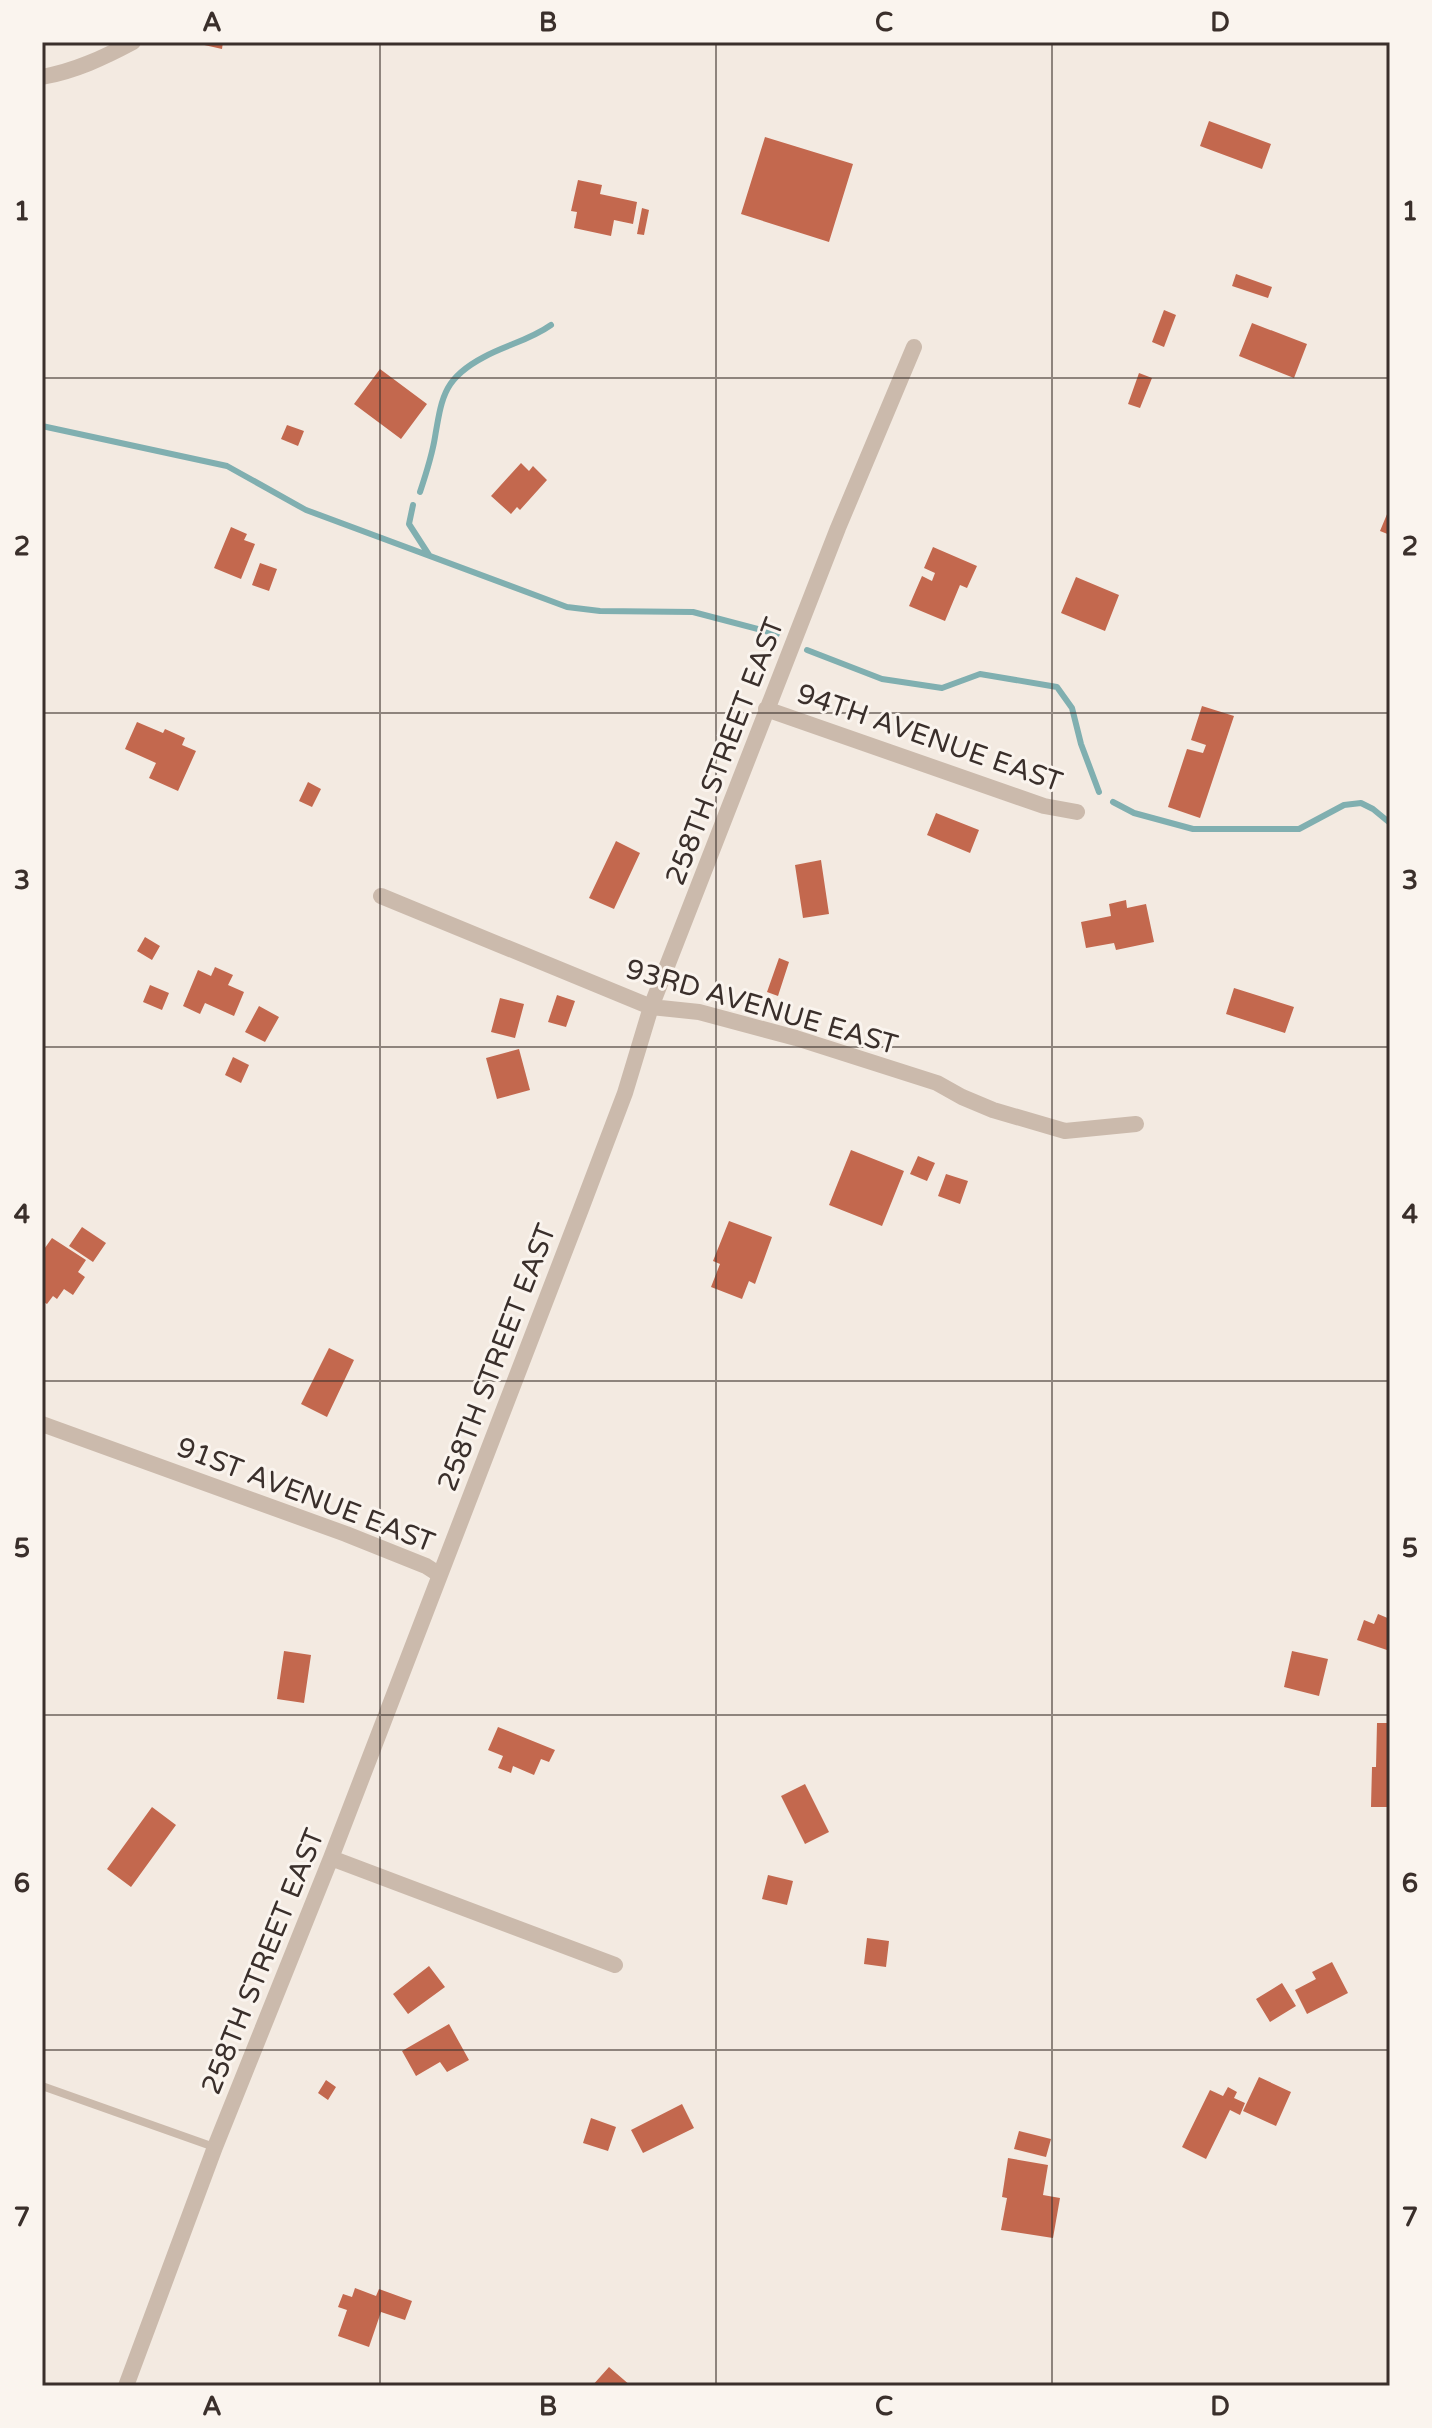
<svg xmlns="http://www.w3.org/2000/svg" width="1432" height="2428" font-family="'Varela Round',sans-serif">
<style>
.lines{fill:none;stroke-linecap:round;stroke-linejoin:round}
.stream{stroke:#80afb0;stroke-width:6}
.building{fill:#c3684e}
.service{stroke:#cbbaac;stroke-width:8}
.minor{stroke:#cbbaac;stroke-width:16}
.grid{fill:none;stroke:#3a2f2b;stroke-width:2;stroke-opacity:0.55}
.labels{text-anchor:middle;stroke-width:6;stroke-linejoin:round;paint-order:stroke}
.street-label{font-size:28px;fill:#3a2f2b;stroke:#faf4ee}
.neatline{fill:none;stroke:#3a2f2b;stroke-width:3}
.grid-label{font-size:26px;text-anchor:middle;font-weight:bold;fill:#3a2f2b}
</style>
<rect width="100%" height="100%" fill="#f3eae1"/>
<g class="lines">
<path class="stream" d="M42 426 227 466 306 510 567 607 600 611 693 612 777 634
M420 492C426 474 432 456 435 437 442 396 444 378 484 357 506 345 530 340 551 325
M413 505 409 524 429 555
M807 650 882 679 942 688 980 674 1057 687 1072 708 1081 744 1099 792
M1113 802 1134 813 1193 829H1299L1344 805 1361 803 1373 809 1390 823"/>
</g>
<path class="building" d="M191 42H223L222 49Z
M1209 121 1271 144 1262 169 1200 146Z
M765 137 853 164 829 242 741 214Z
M578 180 602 185 600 194 637 202 633 224 614 220 611 236 574 228 577 212 571 211Z
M642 208 649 210 644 235 637 234Z
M1236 274 1272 287 1268 298 1232 286Z
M1164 310 1176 315 1164 347 1152 342Z
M1252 323 1307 344 1294 378 1239 356Z
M380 369 427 404 401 439 354 404Z
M1139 373 1152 378 1140 408 1128 404Z
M287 425 304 431 298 446 281 439Z
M521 463 529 471 533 466 547 480 520 510 517 507 511 514 491 496Z
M1390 507V535L1380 531Z
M231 527 247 534 244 540 255 544 241 579 214 568Z
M933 547 977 566 967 588 960 585 945 621 909 606 922 576 932 581 935 573 924 568Z
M260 563 277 569 269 591 252 585Z
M1076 577 1119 595 1105 631 1061 613Z
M1202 706 1234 716 1200 818 1168 807 1187 749 1203 753 1206 745 1191 740Z
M137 722 163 733 165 729 185 738 182 745 196 751 178 791 149 778 156 763 125 749Z
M308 782 321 789 312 807 299 801Z
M936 813 979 830 970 853 927 835Z
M616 841 640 853 614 909 589 898Z
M821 860 829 914 803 918 795 865Z
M1126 900 1127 908 1146 904 1154 942 1116 950 1114 943 1086 948 1081 922 1111 916 1109 904Z
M145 937 160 946 152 960 137 951Z
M779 958 789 962 778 996 767 992Z
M215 967 233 975 228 985 244 992 234 1016 205 1003 200 1014 183 1006 198 970 211 976Z
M150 985 169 993 162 1010 143 1002Z
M1234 988 1294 1007 1285 1033 1226 1014Z
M557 995 575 1001 566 1027 548 1022Z
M500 998 524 1004 515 1038 491 1032Z
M259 1006 279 1017 265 1042 245 1032Z
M519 1049 530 1090 497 1099 486 1058Z
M233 1057 249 1065 241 1083 225 1075Z
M851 1150 904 1171 882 1226 829 1205Z
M918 1156 935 1163 927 1181 910 1174Z
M946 1174 968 1181 960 1204 938 1196Z
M729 1221 772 1237 755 1284 749 1281 742 1299 711 1287 720 1264 713 1261Z
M82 1227 106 1243 93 1262 69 1246Z
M52 1238 86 1260 78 1272 85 1277 73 1295 64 1289 57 1299 53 1296 47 1304 42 1301V1252Z
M329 1348 354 1360 327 1417 301 1404Z
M1378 1614 1390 1619V1651L1357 1640 1364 1620 1374 1624Z
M284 1651 311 1655 304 1703 277 1699Z
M1292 1651 1328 1659 1319 1696 1284 1687Z
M1377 1723H1390V1807H1371L1372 1767H1376Z
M498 1727 555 1750 549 1762 541 1759 534 1775 513 1766 511 1773 498 1768 503 1756 488 1750Z
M805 1784 829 1832 805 1844 781 1796Z
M152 1807 176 1825 131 1887 107 1869Z
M768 1875 793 1881 787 1905 762 1899Z
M867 1938 889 1941 886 1967 864 1964Z
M1332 1962 1348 1993 1307 2014 1295 1990 1316 1979 1312 1972Z
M429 1966 445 1987 408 2014 393 1994Z
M1282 1983 1296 2006 1270 2022 1256 1999Z
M449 2024 469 2060 447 2072 440 2062 416 2076 402 2051Z
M1259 2077 1291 2092 1276 2126 1243 2111Z
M326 2080 336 2087 328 2100 318 2093Z
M1228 2087 1237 2092 1234 2098 1245 2103 1240 2115 1230 2110 1206 2159 1182 2147 1210 2090 1223 2096Z
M682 2104 694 2128 643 2153 631 2130Z
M591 2118 616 2127 608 2151 583 2143Z
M1019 2131 1051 2139 1046 2157 1014 2149Z
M1008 2158 1048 2165 1043 2195 1060 2198 1053 2238 1001 2230 1007 2198 1002 2197Z
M355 2288 376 2296 379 2289 412 2301 405 2320 381 2312 369 2347 338 2336 347 2310 338 2307 343 2294 352 2297Z
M609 2367 631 2386H592Z"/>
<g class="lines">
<path class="service" d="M42 2086 214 2147"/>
<path class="minor" d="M42 77C75 71 103 58 133 42
M766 709 1044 806 1077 812
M381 896 651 1007 699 1012 796 1038 937 1083 962 1097 993 1110 1065 1131 1136 1124
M42 1424 346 1534 426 1566 440 1575
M331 1858 615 1965
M126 2386 215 2147 331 1858 581 1209 625 1093 651 1007 838 528 914 347"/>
</g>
<path class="grid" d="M380 42V2386M716 42V2386M1052 42V2386M42 378H1390M42 713H1390M42 1047H1390M42 1381H1390M42 1715H1390M42 2050H1390"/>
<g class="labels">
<g class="street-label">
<text transform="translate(930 737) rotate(19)" y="10">94TH AVENUE EAST</text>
<text transform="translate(724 751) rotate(-69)" y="10">258TH STREET EAST</text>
<text transform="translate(762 1006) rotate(16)" y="10">93RD AVENUE EAST</text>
<text transform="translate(496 1357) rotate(-69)" y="10">258TH STREET EAST</text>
<text transform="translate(306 1494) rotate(21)" y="10">91ST AVENUE EAST</text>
<text transform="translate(262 1961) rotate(-68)" y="10">258TH STREET EAST</text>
</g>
</g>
<rect width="1432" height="2428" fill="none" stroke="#faf4ee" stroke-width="88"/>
<rect x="44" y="44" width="1344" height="2340" class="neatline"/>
<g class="grid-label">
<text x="212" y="31">A</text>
<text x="548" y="31">B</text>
<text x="884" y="31">C</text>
<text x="1220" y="31">D</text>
<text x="22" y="220">1</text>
<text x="1410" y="220">1</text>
<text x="22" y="555">2</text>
<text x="1410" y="555">2</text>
<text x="22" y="889">3</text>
<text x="1410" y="889">3</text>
<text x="22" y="1223">4</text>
<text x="1410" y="1223">4</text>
<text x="22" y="1557">5</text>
<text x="1410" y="1557">5</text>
<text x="22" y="1892">6</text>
<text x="1410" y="1892">6</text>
<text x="22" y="2226">7</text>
<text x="1410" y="2226">7</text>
<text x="212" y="2415">A</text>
<text x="548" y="2415">B</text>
<text x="884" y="2415">C</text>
<text x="1220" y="2415">D</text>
</g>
</svg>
